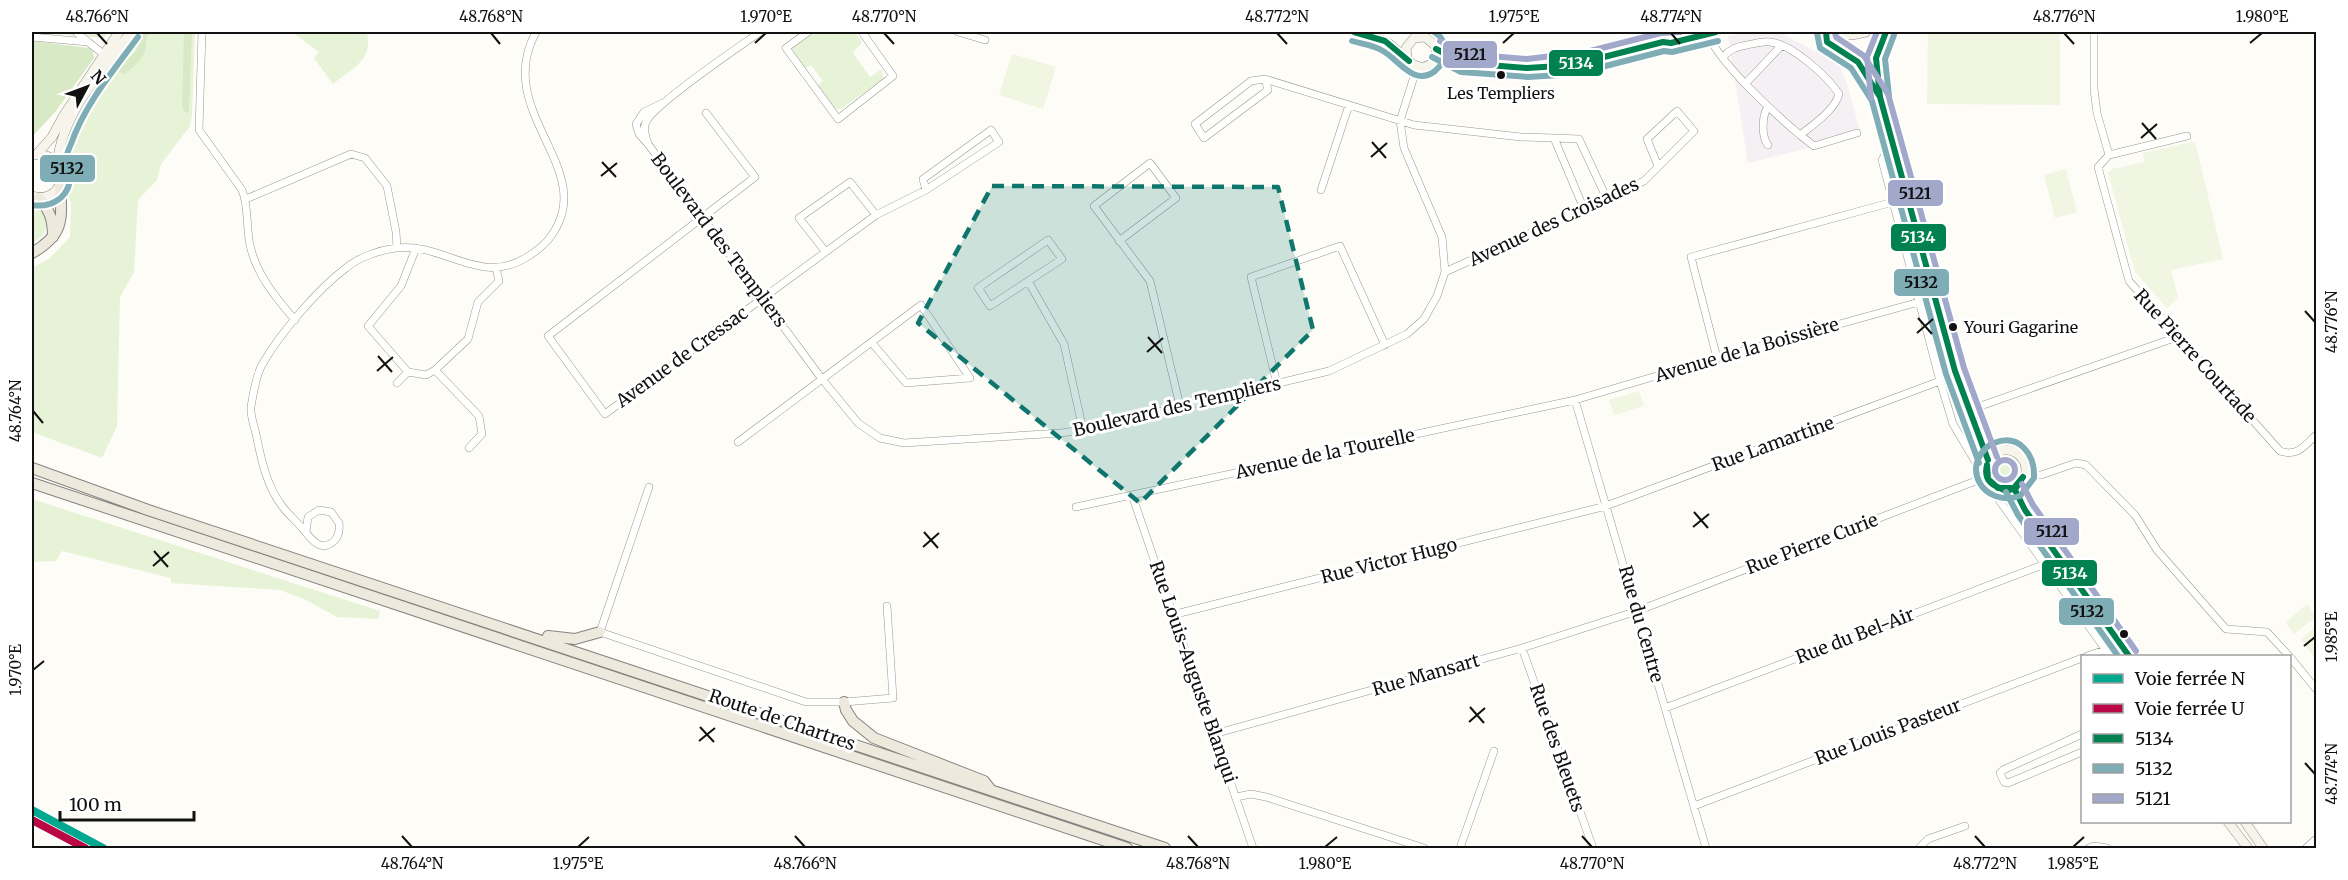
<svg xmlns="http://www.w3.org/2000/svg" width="2348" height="880" font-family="Merriweather,serif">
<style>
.industrial{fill:#f5f0f3}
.green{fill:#e7f3d7}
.forest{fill:#d8eac5}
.pitch{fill:#f0f6e1}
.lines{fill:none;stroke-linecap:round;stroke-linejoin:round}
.street-casing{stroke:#979795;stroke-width:8}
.secondary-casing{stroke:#8e8d8b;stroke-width:10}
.primary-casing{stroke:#858482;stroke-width:12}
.street{stroke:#fffffe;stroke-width:7}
.secondary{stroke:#f6f4eb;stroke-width:9}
.primary{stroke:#ede9dc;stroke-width:10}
.bus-1-casing{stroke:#fff;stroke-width:10}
.bus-2-casing{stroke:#fff;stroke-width:10}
.bus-3-casing{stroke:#fff;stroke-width:10}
.bus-1{stroke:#00814f;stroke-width:6}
.bus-2{stroke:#7eadb6;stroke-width:6}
.bus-3{stroke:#a1a8ca;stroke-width:6}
.rail-1-casing{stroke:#fff;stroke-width:12}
.rail-2-casing{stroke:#fff;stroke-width:12}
.rail-1{stroke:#00a88f;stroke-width:8}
.rail-2{stroke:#b90845;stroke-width:8}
.marked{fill:#0f766e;fill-opacity:0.2;stroke:#0f766e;stroke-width:4.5;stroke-dasharray:12 8;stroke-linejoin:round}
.ticks{fill:none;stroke:#111;stroke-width:2}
.bus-dot{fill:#111;stroke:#fff;stroke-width:2}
.labels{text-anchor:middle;stroke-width:6;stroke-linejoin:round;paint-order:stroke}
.bus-label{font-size:16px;fill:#111;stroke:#fff}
.street-label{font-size:18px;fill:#111;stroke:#fff}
.line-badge{stroke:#fff;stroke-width:2}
.badge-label{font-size:16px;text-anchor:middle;font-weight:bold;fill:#fff}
.pale-badge-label{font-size:16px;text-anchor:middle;font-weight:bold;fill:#111}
.neatline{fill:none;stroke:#111;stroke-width:2}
.ticks-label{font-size:15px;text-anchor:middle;fill:#111}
</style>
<rect width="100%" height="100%" fill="#fdfcf7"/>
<path class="industrial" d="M1746 32H1780L1839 65 1847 84 1861 135 1748 163 1728 36Z"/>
<path class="green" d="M33 32H108L104 38Z
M141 32H195L192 114 190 126 161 164 157 180 138 200 134 272 120 297 117 426 102 458 32 432V268L49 259 70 237 71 202 67 193 71 171 65 158C81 109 111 73 141 32Z
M292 32H367C373 60 353 68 333 84L314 58 319 52Z
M815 32H855L862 42 853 53 870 77 882 69 883 79 841 109 833 108 816 87 823 81 811 65 804 69 792 48Z
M32 202 47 216C48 230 44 237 32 243Z
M1992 469a14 14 0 1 1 28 0a14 14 0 1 1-28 0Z
M32 499 380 611 378 619 337 617 304 599 280 590 171 583V578L62 551 56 561 32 562Z"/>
<path class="forest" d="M141 32H149C145 38 147 44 145 51 142 60 132 68 125 74L119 72C123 55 141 59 137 36Z
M184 32H192L189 112 186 113 182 107Z
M32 41 89 48 93 51 94 58 56 111 32 137Z"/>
<path class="pitch" d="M1928 32H2060V105L1927 104Z
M1012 54 1056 67 1043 109 999 95Z
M2195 141 2223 259 2171 270 2178 298 2167 308 2135 272 2108 173 2112 169 2145 162 2143 153Z
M2066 169 2077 212 2055 218 2044 175Z
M1639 391 1644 406 1614 415 1609 400Z
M2307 604 2316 617 2294 634 2286 623 2287 621Z
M2316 626V659L2301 640Z"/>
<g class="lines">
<defs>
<path id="street" d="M76 32 88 42
M202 32 199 130 242 190C249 207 246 227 250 245 256 274 276 298 295 320
M808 32 786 48 838 119 893 76 862 32
M958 32 985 40
M2094 32V89L2097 113 2109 155
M1708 34C1719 63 1775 114 1800 135 1813 125 1835 110 1839 94 1827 76 1792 44 1770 42 1763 41 1754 44 1747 45 1736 47 1730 49 1723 57
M32 37 88 42 105 55
M1265 79 1268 90 1204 138 1195 124 1251 81 1265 79 1414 125 1521 137 1554 138
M1746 83 1781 46
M665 102 644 112 636 124 639 134 648 144C646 137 642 129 646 122 654 104 739 47 760 32
M706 113 755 177 548 336 605 414 876 215 926 190 999 142 991 130 923 179 926 190
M1800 135 1814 146 1857 133
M2187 136 2109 155 2098 167 2129 281 2280 451C2298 457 2304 446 2316 435
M1893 141 1882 160 1940 381 1953 424 1976 463 1985 470
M648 144 822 379 858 423 880 438 904 443 1061 433 1083 430 1329 371 1407 334 1424 319 1437 296 1445 272 1442 237 1404 148 1400 121 1417 67
M1768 145C1761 136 1762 115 1768 107
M1321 190 1349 105
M246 199 351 154 365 158 387 186 396 232 397 248
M1584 209 1554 138 1579 139 1607 199
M1048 240 1062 259 990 306 978 288Z
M1119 241 1176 198 1150 163 1094 206 1150 281 1180 406
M825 251 799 218 850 182 876 215
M1445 272 1644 181 1694 131 1677 111 1647 139 1658 166
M1028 281 1064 344 1083 430
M1717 358 1691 257 1893 202
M408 372 426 375 435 370
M397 383 408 372 368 326 401 286 416 248
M1277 384 1251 277 1340 246 1385 345
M1575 400 1706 848
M1969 410 2180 336
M738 442 921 305 970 378 906 383 872 343
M469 448 482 434 479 416 435 370 468 339 478 302 499 281 496 268
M2025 475H2041L2076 463 2086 465 2135 515 2157 550 2226 629 2267 632 2289 656
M649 487 600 632 806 702H844L893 698 887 606
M1995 487 1999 500 2110 656
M1132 495 1253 848
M1076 507 1575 400 1717 358 1919 302
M306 532 308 517 319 510 331 512 339 523C340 530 339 535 335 540 321 554 311 539 303 529 296 521 288 514 282 506 266 485 261 458 256 434 254 425 250 415 251 407 253 394 256 374 263 363 281 332 318 289 346 268 359 257 380 250 396 248 444 242 480 287 527 257 535 252 542 247 548 240 604 171 491 114 536 32
M1172 615 1606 506 1940 381
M1522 648 1593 848
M2087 656 2105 650
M2290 657 2316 689
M1665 708 2045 564
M1214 734 1522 648 1637 611 1986 477
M2082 734 2003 770 2000 773 2004 782 2008 783 2082 752
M1236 797 1251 794 1266 797 1424 848
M1694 806 2082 658
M1460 848 1494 751
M1919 848 1928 839 1965 826
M2089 848 2094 846 2107 848
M2306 848 2316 839"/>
<path id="secondary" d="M1354 32C1365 35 1376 37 1386 42 1400 49 1416 78 1432 63 1437 58 1437 52 1435 45L1425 37 1414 38 1406 48 1407 57
M1826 32 1827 42 1858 62 1880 97 1942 327 1955 371 1977 426 1988 460
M1829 32 1852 35 1866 32
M1666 43H1671L1716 32
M1435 59 1508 67 1559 66 1588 61 1663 42 1685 32
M1880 95 1876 58 1886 32
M36 155 52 137 64 115 119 32
M57 163C63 112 102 71 131 32
M32 196C68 206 73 151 34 155
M1978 427 1993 443 2002 450
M1986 470a20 20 0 1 1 40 0a20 20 0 1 1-40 0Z
M2014 488 2025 510 2129 656
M2228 822 2248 848
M2245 822 2263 848"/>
<path id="primary" d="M39 198C50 211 53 219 53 237
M32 253C65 234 62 219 60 184
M32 468 148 510 1165 848
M32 483 1127 848
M548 636 575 639 600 632
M844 702 846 710 853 721 874 738 984 781 991 790"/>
</defs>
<use href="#street" class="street-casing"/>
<use href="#secondary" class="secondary-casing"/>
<use href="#primary" class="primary-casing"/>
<use href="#street" class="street"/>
<use href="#secondary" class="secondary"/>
<use href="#primary" class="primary"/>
<defs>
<path id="bus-1" d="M1354 32 1385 41 1409 61
M1826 32 1827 42 1858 62 1880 97 1955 371 1988 460
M1436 49 1463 63 1527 68 1559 66 1588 61 1663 42 1671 43 1716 32
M1880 97 1876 58 1886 32
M1987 465 1988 479 1998 488H2014L2023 477
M1987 465C1983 481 1993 486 2007 491L2016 488 2023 477
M2014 488 2025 510 2129 656"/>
<path id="bus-2" d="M1817 33 1820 48 1851 68 1872 101 1946 374 1979 463
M1352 41C1362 44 1374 45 1383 51 1399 60 1414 87 1435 71 1441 66 1445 60 1445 51 1445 43 1441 36 1434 32
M1432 57 1461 72 1528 77 1560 75 1590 70 1664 51 1672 52 1718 41
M1889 96 1885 59 1894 35
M32 205C44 207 57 204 65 193 73 182 68 174 66 162 65 156 69 149 71 144 85 104 113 71 138 37
M1991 444C1959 466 1983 508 2020 496L2034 478C2035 454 2019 433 1994 443
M2006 492 2018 515 2118 656"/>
<path id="bus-3" d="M1835 32 1836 37 1864 56 1888 94 1964 368 1997 457
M1440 41 1466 54 1527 59 1586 52 1661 33 1680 32
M1871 98 1867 57 1877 32
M1995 470a10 10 0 1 1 20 0a10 10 0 1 1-20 0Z
M2022 484 2033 505 2136 651"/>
</defs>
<use href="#bus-1" class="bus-1-casing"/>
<use href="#bus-2" class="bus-2-casing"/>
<use href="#bus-3" class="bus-3-casing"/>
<use href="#bus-1" class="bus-1"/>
<use href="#bus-2" class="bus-2"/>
<use href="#bus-3" class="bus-3"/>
<defs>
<path id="rail-1" d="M32 810 103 848"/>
<path id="rail-2" d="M32 820 85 848"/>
</defs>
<use href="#rail-1" class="rail-1-casing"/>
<use href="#rail-2" class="rail-2-casing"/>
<use href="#rail-1" class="rail-1"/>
<use href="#rail-2" class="rail-2"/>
</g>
<path class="marked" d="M992 186 1278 187 1313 330 1140 503 918 323Z"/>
<path class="ticks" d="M97 33 107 44M491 33 500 44M884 33 894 44M1277 33 1287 44M1671 33 1680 44M2064 33 2074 44M755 43 766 33M1503 43 1514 33M2250 43 2262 33M2142 123 2156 139M2141 138 2157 124M1372 142 1386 158M1371 157 1387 143M602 162 616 177M601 176 617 163M2305 311 2315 322M1918 318 1932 334M1917 333 1933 319M1148 337 1162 353M1147 352 1163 338M378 356 392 372M377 371 393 357M33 411 43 423M1694 512 1708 528M1693 527 1709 514M924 532 938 548M923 547 939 533M154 551 168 567M153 566 169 552M2304 646 2315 637M33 670 44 661M1470 707 1484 723M1469 722 1485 708M700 727 714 742M699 741 715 728M2305 763 2315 774M402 836 412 847M795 836 805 847M1188 836 1198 847M1582 836 1592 847M1975 836 1985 847M578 847 589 837M1325 847 1337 837M2073 847 2084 837"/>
<g class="bus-dot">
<circle cx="1501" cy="75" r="5"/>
<circle cx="1953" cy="327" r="5"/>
<circle cx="2124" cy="634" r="5"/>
</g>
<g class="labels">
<g class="bus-label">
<text x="1501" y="99">Les Templiers</text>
<text x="1964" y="333" text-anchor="start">Youri Gagarine</text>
</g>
<g class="street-label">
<text transform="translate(1554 222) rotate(-25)" y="6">Avenue des Croisades</text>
<text transform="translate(719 240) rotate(53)" y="6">Boulevard des Templiers</text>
<text transform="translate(1747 350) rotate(-16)" y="6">Avenue de la Boissière</text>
<text transform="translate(2195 356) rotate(48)" y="6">Rue Pierre Courtade</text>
<text transform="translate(682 357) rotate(-36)" y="6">Avenue de Cressac</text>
<text transform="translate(1177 407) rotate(-13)" y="6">Boulevard des Templiers</text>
<text transform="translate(1773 444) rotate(-20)" y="6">Rue Lamartine</text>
<text transform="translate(1325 454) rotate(-12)" y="6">Avenue de la Tourelle</text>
<text transform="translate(1812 544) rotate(-21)" y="6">Rue Pierre Curie</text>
<text transform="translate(1389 561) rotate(-14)" y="6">Rue Victor Hugo</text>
<text transform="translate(1641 624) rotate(74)" y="6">Rue du Centre</text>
<text transform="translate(1855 636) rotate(-21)" y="6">Rue du Bel-Air</text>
<text transform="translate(1193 672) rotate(71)" y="6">Rue Louis-Auguste Blanqui</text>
<text transform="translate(1426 675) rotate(-16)" y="6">Rue Mansart</text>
<text transform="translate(782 720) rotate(19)" y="6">Route de Chartres</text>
<text transform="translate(1888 732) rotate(-21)" y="6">Rue Louis Pasteur</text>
<text transform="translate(1557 748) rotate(71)" y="6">Rue des Bleuets</text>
</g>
</g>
<g class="line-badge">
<rect x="1442" y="40" width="56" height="29" rx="6" fill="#a1a8ca"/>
<rect x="1548" y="49" width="56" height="28" rx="6" fill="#00814f"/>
<rect x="39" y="154" width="57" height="29" rx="6" fill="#7eadb6"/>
<rect x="1887" y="179" width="57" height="28" rx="6" fill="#a1a8ca"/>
<rect x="1890" y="223" width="57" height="29" rx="6" fill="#00814f"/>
<rect x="1893" y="268" width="57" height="29" rx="6" fill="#7eadb6"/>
<rect x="2023" y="517" width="57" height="29" rx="6" fill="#a1a8ca"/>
<rect x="2041" y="559" width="57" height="28" rx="6" fill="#00814f"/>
<rect x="2058" y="597" width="57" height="29" rx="6" fill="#7eadb6"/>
</g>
<g class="badge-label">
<text x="1576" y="69">5134</text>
<text x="1918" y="243">5134</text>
<text x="2070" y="579">5134</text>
</g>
<g class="pale-badge-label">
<text x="1470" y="60">5121</text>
<text x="67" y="174">5132</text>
<text x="1915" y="199">5121</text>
<text x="1921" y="288">5132</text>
<text x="2052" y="537">5121</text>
<text x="2087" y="617">5132</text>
</g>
<rect width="2348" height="880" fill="none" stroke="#ffffff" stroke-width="66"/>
<rect x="2081" y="655" width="210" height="168" fill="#ffffff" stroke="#a0a0a0" stroke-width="1.5"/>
<rect x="2093" y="674" width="30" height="9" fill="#00a88f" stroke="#a0a0a0" stroke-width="1.5"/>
<text x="2135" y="685" font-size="18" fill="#111111">Voie ferrée N</text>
<rect x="2093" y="704" width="30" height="9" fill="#b90845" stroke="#a0a0a0" stroke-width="1.5"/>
<text x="2135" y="715" font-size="18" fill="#111111">Voie ferrée U</text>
<rect x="2093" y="734" width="30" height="9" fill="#00814f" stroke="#a0a0a0" stroke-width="1.5"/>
<text x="2135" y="745" font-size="18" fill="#111111">5134</text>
<rect x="2093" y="764" width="30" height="9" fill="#7eadb6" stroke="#a0a0a0" stroke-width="1.5"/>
<text x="2135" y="775" font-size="18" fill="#111111">5132</text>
<rect x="2093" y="794" width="30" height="9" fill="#a1a8ca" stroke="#a0a0a0" stroke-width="1.5"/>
<text x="2135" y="805" font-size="18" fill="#111111">5121</text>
<g transform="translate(87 87) rotate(49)" stroke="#ffffff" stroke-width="4.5" paint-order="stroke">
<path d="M0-4.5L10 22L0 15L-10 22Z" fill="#111111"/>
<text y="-9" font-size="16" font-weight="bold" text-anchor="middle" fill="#111111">N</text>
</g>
<path d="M60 811v9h134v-9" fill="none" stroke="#111111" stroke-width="3"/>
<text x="69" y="811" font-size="18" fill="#111111" stroke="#ffffff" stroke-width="4.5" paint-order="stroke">100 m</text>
<rect x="33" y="33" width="2282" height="814" class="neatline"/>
<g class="ticks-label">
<text x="97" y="22">48.766°N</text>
<text x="491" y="22">48.768°N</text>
<text x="766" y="22">1.970°E</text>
<text x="884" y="22">48.770°N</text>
<text x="1277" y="22">48.772°N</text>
<text x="1514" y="22">1.975°E</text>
<text x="1671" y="22">48.774°N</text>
<text x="2064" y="22">48.776°N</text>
<text x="2262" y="22">1.980°E</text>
<text transform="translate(2332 322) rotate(-90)" y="5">48.776°N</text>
<text transform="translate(16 411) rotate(-90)" y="5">48.764°N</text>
<text transform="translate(2332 637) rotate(-90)" y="5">1.985°E</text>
<text transform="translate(16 670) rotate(-90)" y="5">1.970°E</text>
<text transform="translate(2332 774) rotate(-90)" y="5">48.774°N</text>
<text x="412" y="869">48.764°N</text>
<text x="578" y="869">1.975°E</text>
<text x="805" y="869">48.766°N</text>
<text x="1198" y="869">48.768°N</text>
<text x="1325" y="869">1.980°E</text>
<text x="1592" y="869">48.770°N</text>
<text x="1985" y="869">48.772°N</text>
<text x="2073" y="869">1.985°E</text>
</g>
</svg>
